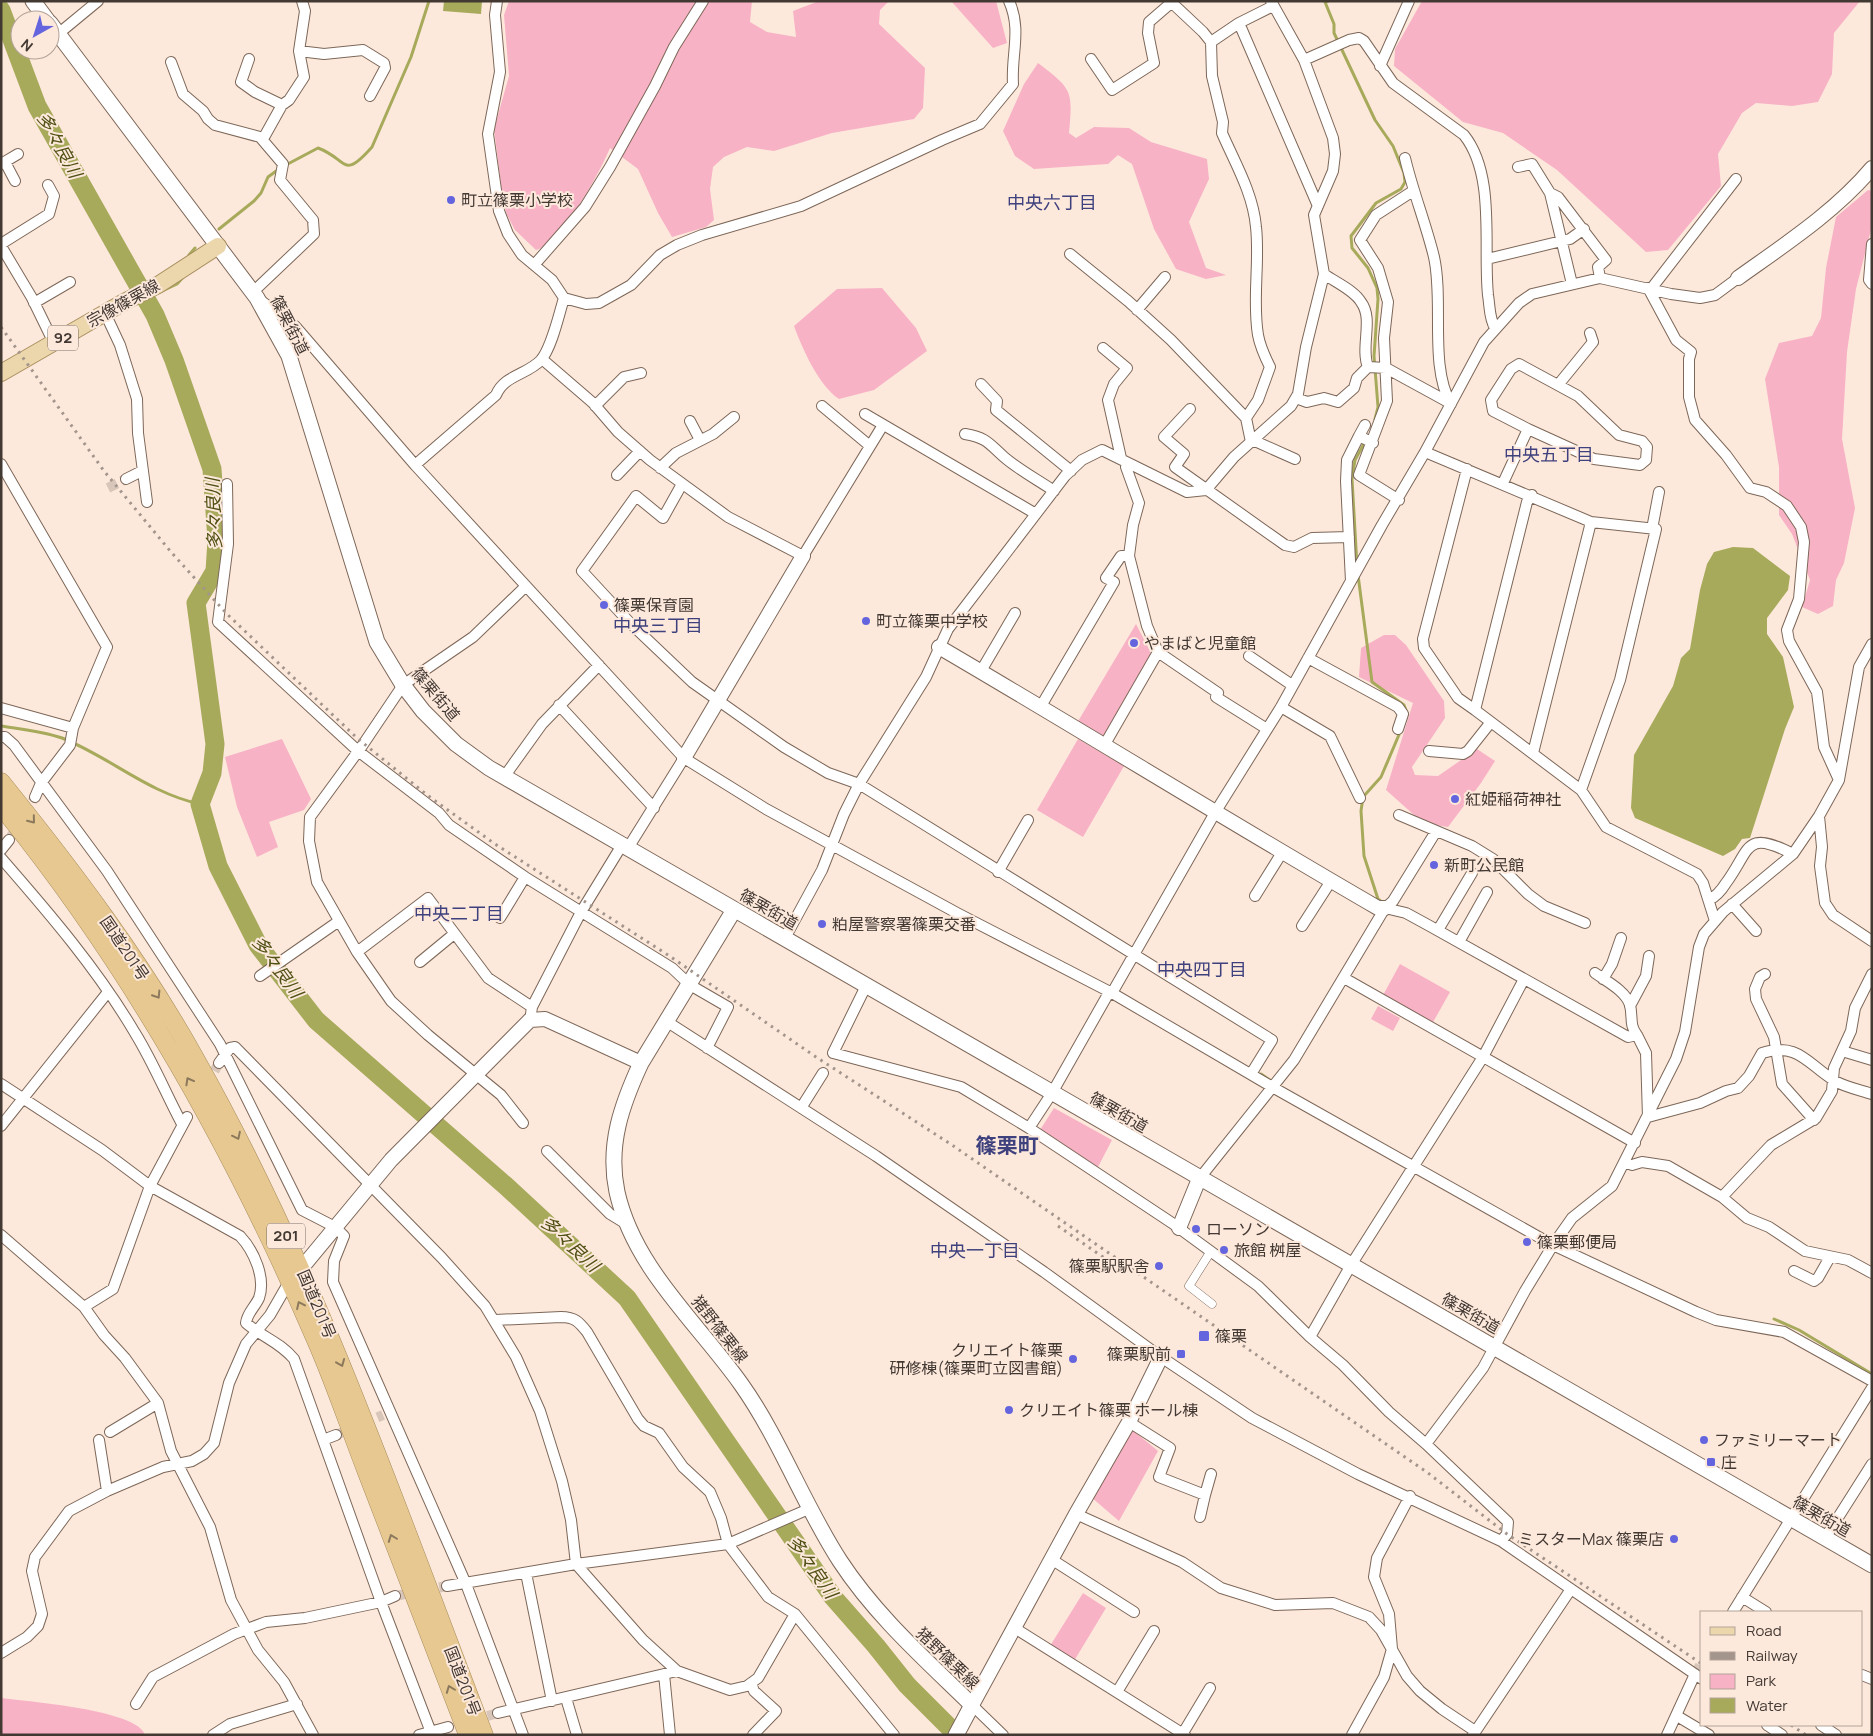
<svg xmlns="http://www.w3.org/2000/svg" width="1873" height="1736" font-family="Manrope,'Noto Sans JP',sans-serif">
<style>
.green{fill:#f8b2c6}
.water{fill:#a7aa5b}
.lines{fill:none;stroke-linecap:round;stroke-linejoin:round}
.stream{stroke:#a7aa5b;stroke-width:3}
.river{stroke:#a7aa5b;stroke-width:19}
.minor-tunnel{stroke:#d8c6ba;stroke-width:10;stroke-dasharray:10 5;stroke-linecap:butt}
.pedestrian-casing{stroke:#7d6758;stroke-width:9}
.minor-casing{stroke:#7d6758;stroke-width:12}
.tertiary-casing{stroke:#7d6758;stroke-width:16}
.secondary-casing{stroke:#7d6758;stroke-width:17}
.primary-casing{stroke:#a88e5e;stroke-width:18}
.trunk-casing{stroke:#a88e5e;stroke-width:19}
.pedestrian{stroke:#fff;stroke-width:8}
.minor{stroke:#fff;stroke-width:10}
.tertiary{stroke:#fff;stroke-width:14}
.secondary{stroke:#fff;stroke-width:15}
.primary{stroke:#ecd6ac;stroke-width:16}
.trunk{stroke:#e6c890;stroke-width:18}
.rail{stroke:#a4958c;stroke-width:3;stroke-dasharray:2.5 5;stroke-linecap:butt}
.oneway{stroke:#8c795d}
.poi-dot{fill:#6465de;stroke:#fde9dc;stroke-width:2}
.labels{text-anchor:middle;stroke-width:4;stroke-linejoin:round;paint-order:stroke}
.shield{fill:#fde9dc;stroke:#7b6e66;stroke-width:1}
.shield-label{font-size:15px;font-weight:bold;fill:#433933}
.poi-label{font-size:16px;fill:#433933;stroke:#fde9dc;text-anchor:start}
.street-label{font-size:16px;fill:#433933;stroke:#fde9dc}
.water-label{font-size:18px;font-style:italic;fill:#505115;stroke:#fde9dc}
.neighbourhood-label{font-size:18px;fill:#3e417d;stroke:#fde9dc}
.district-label{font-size:21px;font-weight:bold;fill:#3e417d;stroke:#fde9dc}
</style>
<rect width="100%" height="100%" fill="#fde9dc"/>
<path class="green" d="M509 1H752L750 22 767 32 796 37 793 11 819 1H889L880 10 879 24 925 68 923 108 914 119 832 133 774 151 747 147 724 157 713 167 710 189 714 220 706 227 672 237 658 213 638 169 610 148C600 172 561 245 536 250L515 230 507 215 503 201 494 129 509 76 504 15Z
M951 1H996L1007 43 993 48Z
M1422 1H1860L1834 33 1832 74 1818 102 1792 106 1756 103 1742 113 1718 154 1721 186 1668 250 1646 252 1557 170 1503 133 1463 122 1394 66 1395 49Z
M1038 63C1072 89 1073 90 1069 133L1076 138 1094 127 1129 128 1151 142 1207 159 1209 179 1189 222 1206 268 1226 275 1206 279 1176 269 1154 229 1132 164 1118 155 1108 164 1034 169 1015 156 1003 131 1024 84Z
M1868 190 1872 191V226L1856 289 1847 352 1842 439 1855 508 1844 563 1836 580 1833 606 1818 614 1802 607 1810 580 1792 534 1779 515V467L1765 379 1779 343 1812 336 1821 318 1826 268 1836 217Z
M882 288 916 328 927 351 874 390 839 399C819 386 802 348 794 326L837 289Z
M1136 624 1151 653 1102 738 1077 723Z
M1384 635H1395L1406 645 1444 701 1445 718 1412 767 1415 775 1438 776 1477 749 1495 761 1481 783 1448 827 1423 823 1386 790 1413 703 1359 677 1361 648Z
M282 739 311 799 304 810 269 822 278 847 257 857 237 807 225 757Z
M1078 739 1124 766 1083 837 1037 810Z
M1400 964 1450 992 1432 1024 1382 997Z
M1378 1006 1400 1018 1393 1031 1371 1019Z
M1054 1108 1112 1140 1098 1167 1040 1130Z
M1130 1428 1158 1451 1119 1521 1091 1497Z
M1083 1593 1106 1608 1074 1661 1050 1646Z
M1 1698C25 1701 139 1710 145 1735H1Z"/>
<path class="water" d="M444 1H482L481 14 443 11Z
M1733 547 1753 548 1790 576 1788 590 1767 618V634L1783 657 1794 707 1785 729 1750 838 1742 839 1735 849 1723 856 1635 818 1631 808 1634 755 1673 686 1681 658 1690 649 1700 590 1707 564 1714 552Z"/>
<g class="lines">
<path class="stream" d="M1328 1 1325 2 1334 24V33L1375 120 1393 146 1404 173 1405 182 1401 189 1376 203 1351 236 1352 248 1368 268 1377 288 1378 299 1374 356 1378 407 1375 419
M20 59 34 50
M284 166 318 148C348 159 342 181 372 147L411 57 429 1
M219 229 254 201 261 193 268 177 279 169
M188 259 189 255 195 248
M154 295 177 284 187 273
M1357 566 1352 479 1355 460 1366 440
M1358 575 1372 682 1404 705 1407 713
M1 726C21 729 43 731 62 738 110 757 148 793 200 804
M1383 903 1378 899 1364 856 1361 811 1363 797 1381 777 1401 730
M1261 1074 1271 1081
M1774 1319 1799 1330 1872 1374"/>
<path class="river" d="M1 10 37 106 155 315 174 360 212 469 217 540 215 571 196 603 215 744 212 773 200 804 218 866 258 945 316 1020 506 1186 627 1298 833 1597 876 1646 907 1685 957 1735"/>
<path class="minor-tunnel" d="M108 488 126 479
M9 840 35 797
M207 1084 219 1063
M336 1435 383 1415
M395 1596 447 1586
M1695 1674 1702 1662
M473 1720 498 1713"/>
<defs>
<path id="pedestrian" d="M1211 1251 1189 1286 1212 1304"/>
<path id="minor" d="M497 1 495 15 500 72 488 134 499 211 508 234 522 255 552 280 564 298 586 304 599 303 631 285 660 255 677 245 702 235 801 206 942 140 980 124 1013 84C1011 54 1022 30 1009 1
M1170 1 1203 32 1211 42 1212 76 1223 122 1222 133C1235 163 1253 193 1256 227 1260 263 1252 299 1258 335 1260 346 1265 357 1270 367L1258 400 1246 418 1251 442
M1273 6 1239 23 1318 206
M58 34 98 1
M1211 42 1239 23
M299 51 324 54 363 50 384 63 385 68 370 96
M249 59 241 82 255 92 282 105 263 139
M1091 59 1112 90 1154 63 1148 33 1149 22 1171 3
M1304 60 1349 40 1359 38 1364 41 1393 83 1464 135C1496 175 1483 247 1488 295 1490 307 1489 318 1495 328
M171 62 183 94 203 111 208 119 215 125 260 137 283 164 280 180 313 220 314 234 253 292
M1380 66 1409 1
M282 105 289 100 304 77 299 51 305 11 302 1
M1405 158C1413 192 1426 224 1434 257 1444 302 1429 366 1451 404
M5 162 15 181
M1 164 18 154
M1518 167 1532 164 1550 193 1572 284
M1550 193 1558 197 1606 260 1598 267 1600 278
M1 244 49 214 54 196 48 185
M1872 244 1869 280 1872 284
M1 246 32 298 54 343
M1070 254 1128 301 1171 340 1246 418
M1487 259 1570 239 1584 229
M535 264 585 207 610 167 655 86 674 47 703 1
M1324 274C1335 282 1354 290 1361 302 1374 319 1360 347 1368 367
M1648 288 1676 340 1691 352 1689 359V397L1695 420 1726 455 1750 488 1766 492 1787 506 1801 527 1804 542 1799 599 1787 630 1789 641 1817 692 1824 747 1839 780
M1651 289 1736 179
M260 300 295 326 415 465 684 758 766 809 957 913 1112 993 1274 1088 1553 1245 1696 1312 1716 1320 1784 1332 1872 1381
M34 303 70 282
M1137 310 1165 277
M105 313 120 345 137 399 138 433 147 502
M1103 348 1127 368 1114 384 1108 400 1121 458
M542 359 593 403 618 432 650 460 728 517 803 556 883 425
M981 384 997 401 996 410 1071 471
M1558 385 1593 342 1590 333
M1296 398 1307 402 1324 398 1338 402 1354 388 1357 378 1368 367 1386 368 1450 403
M595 406 624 377 641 373
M822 406 870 446
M1190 409 1164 437 1184 454 1175 467 1285 545 1294 547 1312 538 1349 537
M865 414 1036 514
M690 421 700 440
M965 434C988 438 989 444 1004 457 1019 470 1038 480 1054 491
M1359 436 1365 425
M1251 442H1257L1295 459
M1425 452 1591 522 1656 529 1620 680 1581 790
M1 464 107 647 73 728 70 745 41 783 35 797
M415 465 496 395C504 375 527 375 541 360 552 347 559 314 564 298
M1126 467 1139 503 1133 525 1129 556
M660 468 676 453 713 434 734 417
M1467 469 1423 639 1424 648 1458 698 1475 710
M617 475 640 451
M126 479 142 471
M1503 483 1528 429 1493 411 1491 400 1511 369 1519 364 1578 396 1619 435 1642 441 1647 447 1646 460 1640 465 1594 459 1528 429
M227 484 228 544 218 622 358 751 439 813 449 825 525 877 672 968 690 985 728 1007 707 1048
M682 484 663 518 636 496 582 571 630 623 692 682 784 747 828 773 859 784 1272 1040 1251 1074
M1532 495 1527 502 1475 710 1581 790 1606 827 1697 874 1703 883 1715 921
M1399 500 1359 475 1387 401 1384 338 1388 302 1378 268 1360 240 1376 215 1413 191
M1652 529 1659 492
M1351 581 1346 481 1347 460 1359 436 1373 443
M1158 652 1218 693 1216 697 1267 729
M1249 656 1292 685
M1308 658 1398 707 1403 714 1398 729
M981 671 1015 613
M559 705 654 808
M1041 706 1114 582 1106 578 1121 556H1129L1147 626 1158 652 1105 744
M1281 707 1330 736 1360 798
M1 708 73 728
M1 737H5L14 745 107 871 220 1044 302 1210 335 1227 344 1236 334 1261 333 1282 466 1584 523 1735
M1429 751 1463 754 1468 751 1491 722
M1533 753 1591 522
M504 777 542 724 599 665
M1399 815 1472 846 1493 859 1528 894 1544 906 1585 923
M1819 816 1822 847 1820 866 1825 903 1833 915 1872 941
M628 848 684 758
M1 850 9 840
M1 858C49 913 98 970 135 1033 153 1062 166 1094 182 1124
M998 872 1028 820
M1255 896 1283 851
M1709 900C1717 896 1721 891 1726 883 1751 849 1744 829 1793 854
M1732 904 1756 931
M1385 908 1406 913 1428 925 1628 1037 1637 1035 1646 1053 1648 1117 1700 1103 1726 1091 1738 1088 1749 1076 1762 1053C1799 1042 1807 1064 1835 1081 1845 1087 1860 1090 1872 1094
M500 918 525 877
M1302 926 1331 881
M1438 930 1472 873
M785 938 822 870 844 814 859 784 926 677 948 629 1065 476 1082 460 1102 450 1187 492 1206 490 1234 457 1291 406 1298 394 1306 347 1324 274 1314 215 1333 171 1335 154 1333 138 1304 60 1271 1
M1459 942 1487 892
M357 952 428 898 488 978 532 1007
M420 962 454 934
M1595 973C1606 981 1626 991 1630 1005 1633 1017 1629 1025 1637 1035
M1765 974 1760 977 1755 989 1756 999 1774 1037 1782 1084 1814 1120
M260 976 339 921
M1344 978 1635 1143
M1603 979 1612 964 1621 938
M866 986 833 1053 961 1087 1029 1128 1172 1223 1258 1286 1310 1337 1343 1365 1389 1412 1426 1444 1508 1522 1507 1534 1501 1541
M1630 1006 1646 976 1649 956
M531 1014 532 1007 581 912 622 845
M666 1021 876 1156 1044 1272 1161 1357 1252 1418 1358 1474 1501 1541 1702 1679
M1842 1051 1872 1060
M219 1063 230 1048 235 1047 442 1258 485 1306 516 1357 540 1411 562 1481 571 1520 576 1564 643 1640 677 1671 730 1690 747 1686 758 1678 795 1614
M1 1084 102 1150 150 1186 240 1236C254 1251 266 1278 259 1298 255 1307 247 1313 246 1323 262 1337 280 1342 294 1359L381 1602 432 1735
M801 1108 823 1073
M523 1123 501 1095 428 1035 391 1001 357 952 317 882 309 841 310 817 362 746 403 685 473 637 526 586
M1 1126 108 992
M1029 1128 1052 1093 1107 996 1112 993 1216 811 1281 707 1382 525 1425 452 1484 342 1519 303 1532 294 1600 278 1671 294 1700 298 1715 295 1738 278
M547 1151 610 1214 628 1225
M1625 1162 1632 1165 1642 1162 1668 1166 1722 1197 1747 1218 1769 1227 1805 1251 1848 1260 1872 1273
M1199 1179 1294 1060 1385 908 1393 901 1435 833
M1722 1197 1771 1145 1816 1118 1832 1091 1834 1068 1851 1031 1855 1008 1872 974
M1 1235 84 1307 104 1335 125 1358 158 1403 171 1451 210 1527 231 1600 258 1650 284 1682 313 1735
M1794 1271 1814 1281 1818 1278 1830 1257
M84 1307 113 1289 150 1186 187 1117
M495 1320 561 1317C575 1317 579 1322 587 1332L638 1419 644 1426 659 1433 683 1467 710 1492 721 1518 728 1544 768 1597 795 1614 894 1735
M1310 1337 1351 1265 1483 1057 1524 979
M1129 1422 1170 1448 1159 1477 1205 1495 1200 1517
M110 1432 158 1403
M99 1440 107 1491
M323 1440 336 1435
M1426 1444 1483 1368 1525 1291 1553 1245 1572 1218 1612 1186 1676 1059 1685 1032 1699 947 1704 934 1723 912 1793 854 1819 816 1839 780 1859 667 1872 644
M1205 1495 1211 1474
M1076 1514 1182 1562 1221 1588 1275 1605 1333 1603 1369 1617 1381 1630 1407 1676 1420 1691 1442 1709 1475 1731
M1825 1538 1872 1464
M1051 1559 1134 1612
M526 1573 552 1701
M447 1586 576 1564 728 1544 811 1508
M1742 1597 1766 1612
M1733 1612 1872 1388
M1013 1627 1185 1735
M1 1653 27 1637 38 1626 42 1614 32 1571 35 1557 69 1511 107 1491 163 1467 192 1461 204 1454 214 1443 229 1383 246 1344 270 1315 289 1282
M664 1674 670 1735
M1862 1675 1872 1679
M751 1683 754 1691 776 1711 753 1735
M1117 1692 1154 1631
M566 1698 577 1735
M136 1704 153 1677 234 1634 266 1622 305 1618 381 1602 395 1596
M972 1705 1003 1735
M498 1713 677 1671
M1677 1716 1709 1735
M1767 1725 1782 1735
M1821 1725 1836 1735
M1183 1733 1210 1688
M213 1735 230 1724 297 1704
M419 1735 448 1727
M1352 1735 1384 1677 1392 1649 1389 1614 1374 1577 1377 1558 1410 1496
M1473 1735 1571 1589
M1667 1735 1695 1674"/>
<path id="tertiary" d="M1738 278C1784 245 1835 212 1872 168
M939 647C1086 733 1231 823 1378 908H1385
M684 758 803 556
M1179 1228 1199 1179
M295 1276 391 1160 530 1020 545 1019 641 1063
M972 1705 1076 1514 1129 1422 1161 1357"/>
<path id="secondary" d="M33 1 47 20
M50 23 257 298 289 356 377 642 403 685 423 711 456 744 489 768 1872 1565
M734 910 641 1063C622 1104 607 1145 617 1192 634 1268 697 1322 741 1384 780 1439 803 1504 840 1561 876 1616 925 1659 972 1705L956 1735"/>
<path id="primary" d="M1 373 124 302 158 285 218 246"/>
<path id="trunk" d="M1 782C72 870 141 961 196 1060 317 1274 396 1507 484 1735
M1 806C132 967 233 1148 315 1338 334 1381 349 1426 366 1470 400 1558 434 1647 468 1735"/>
</defs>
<use href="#pedestrian" class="pedestrian-casing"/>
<use href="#minor" class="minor-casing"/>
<use href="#tertiary" class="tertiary-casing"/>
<use href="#secondary" class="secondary-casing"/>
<use href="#primary" class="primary-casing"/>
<use href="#trunk" class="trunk-casing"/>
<use href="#pedestrian" class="pedestrian"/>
<use href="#minor" class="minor"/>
<use href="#tertiary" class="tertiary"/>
<use href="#secondary" class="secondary"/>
<use href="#primary" class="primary"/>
<use href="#trunk" class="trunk"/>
<path class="rail" d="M1 327 104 471 171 552 227 614 357 738 427 795 495 844 668 955 816 1057 952 1145 1428 1473 1507 1534 1702 1664
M1058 1226 1113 1264
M1791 1725 1806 1735"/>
</g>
<defs><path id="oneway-chevron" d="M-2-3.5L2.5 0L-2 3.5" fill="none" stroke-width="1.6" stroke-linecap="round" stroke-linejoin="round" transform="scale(1.25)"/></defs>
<g class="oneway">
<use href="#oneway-chevron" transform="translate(32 820) rotate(51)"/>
<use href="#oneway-chevron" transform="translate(157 995) rotate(58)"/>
<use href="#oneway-chevron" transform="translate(189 1081) rotate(-119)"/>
<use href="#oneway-chevron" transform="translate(237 1136) rotate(64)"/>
<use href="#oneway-chevron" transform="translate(300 1305) rotate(-115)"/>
<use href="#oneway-chevron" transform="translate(341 1363) rotate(68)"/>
<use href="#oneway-chevron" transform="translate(392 1538) rotate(-111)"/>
<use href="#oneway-chevron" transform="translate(450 1689) rotate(-111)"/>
</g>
<g class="poi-dot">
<circle cx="451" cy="200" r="5"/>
<circle cx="604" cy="605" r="5"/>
<circle cx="866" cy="621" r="5"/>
<circle cx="1134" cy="643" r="5"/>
<circle cx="1455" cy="799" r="5"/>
<circle cx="1434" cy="865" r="5"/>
<circle cx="822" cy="924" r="5"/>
<circle cx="1196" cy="1229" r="5"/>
<circle cx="1527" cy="1242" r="5"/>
<circle cx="1224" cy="1250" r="5"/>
<circle cx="1159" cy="1266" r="5"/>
<rect x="1198" y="1330" width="12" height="12" rx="2.5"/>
<rect x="1176" y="1349" width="10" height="10" rx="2.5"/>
<circle cx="1073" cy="1359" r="5"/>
<circle cx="1009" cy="1410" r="5"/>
<circle cx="1704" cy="1440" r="5"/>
<rect x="1706" y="1457" width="10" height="10" rx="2.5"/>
<circle cx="1674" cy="1539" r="5"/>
</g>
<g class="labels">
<g class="shield">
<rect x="48" y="325.5" width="30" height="25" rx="4"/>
<rect x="267" y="1223.5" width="38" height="25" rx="4"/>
</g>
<g class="shield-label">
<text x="63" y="343">92</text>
<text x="286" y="1241">201</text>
</g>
<g class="poi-label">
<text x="461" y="206">町立篠栗小学校</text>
<text x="614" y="611">篠栗保育園</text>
<text x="876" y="627">町立篠栗中学校</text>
<text x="1144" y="649">やまばと児童館</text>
<text x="1465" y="805">紅姫稲荷神社</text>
<text x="1444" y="871">新町公民館</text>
<text x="832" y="930">粕屋警察署篠栗交番</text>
<text x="1206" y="1235">ローソン</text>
<text x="1537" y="1248">篠栗郵便局</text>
<text x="1234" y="1256">旅館 桝屋</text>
<text x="1149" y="1272" text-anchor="end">篠栗駅駅舎</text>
<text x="1215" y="1342">篠栗</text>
<text x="1063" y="1356" text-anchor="end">クリエイト篠栗<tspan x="1063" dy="18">研修棟(篠栗町立図書館)</tspan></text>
<text x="1171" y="1360" text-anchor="end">篠栗駅前</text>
<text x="1019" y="1416">クリエイト篠栗 ホール棟</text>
<text x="1714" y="1446">ファミリーマート</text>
<text x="1721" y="1468">庄</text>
<text x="1664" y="1545" text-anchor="end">ミスターMax 篠栗店</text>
</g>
<g class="street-label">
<text transform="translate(123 303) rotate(-29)" y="6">宗像篠栗線</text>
<text transform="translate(290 325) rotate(63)" y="6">篠栗街道</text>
<text transform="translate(436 694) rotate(50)" y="6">篠栗街道</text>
<text transform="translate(769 909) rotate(30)" y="6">篠栗街道</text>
<text transform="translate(125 948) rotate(56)" y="6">国道201号</text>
<text transform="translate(1119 1112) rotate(30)" y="6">篠栗街道</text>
<text transform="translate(317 1304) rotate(67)" y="6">国道201号</text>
<text transform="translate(1471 1313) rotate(30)" y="6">篠栗街道</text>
<text transform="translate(720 1329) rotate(52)" y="6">猪野篠栗線</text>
<text transform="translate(1822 1516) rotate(30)" y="6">篠栗街道</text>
<text transform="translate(948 1658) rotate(44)" y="6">猪野篠栗線</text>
<text transform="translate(463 1681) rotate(69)" y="6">国道201号</text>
</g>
<g class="water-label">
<text transform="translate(59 145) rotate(61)" y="6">多々良川</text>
<text transform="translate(214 514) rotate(-92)" y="6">多々良川</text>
<text transform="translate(277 967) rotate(54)" y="6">多々良川</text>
<text transform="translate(570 1244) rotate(43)" y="6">多々良川</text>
<text transform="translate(812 1567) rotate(55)" y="6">多々良川</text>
</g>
<g class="neighbourhood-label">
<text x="1052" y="209">中央六丁目</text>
<text x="1549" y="461">中央五丁目</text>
<text x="658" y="632">中央三丁目</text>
<text x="459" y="920">中央二丁目</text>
<text x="1202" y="976">中央四丁目</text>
<text x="975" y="1257">中央一丁目</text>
</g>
<g class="district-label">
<text x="1007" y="1153">篠栗町</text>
</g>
</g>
<rect width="1873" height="1736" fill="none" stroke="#433933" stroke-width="5"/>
<rect x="1700" y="1611" width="162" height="115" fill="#fde9dc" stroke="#b3a398"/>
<rect x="1710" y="1627" width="25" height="8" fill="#ecd6ac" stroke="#b3a398"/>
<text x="1746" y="1636" font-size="15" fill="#433933">Road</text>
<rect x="1710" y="1652" width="25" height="8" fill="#a4958c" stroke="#b3a398"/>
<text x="1746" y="1661" font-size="15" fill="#433933">Railway</text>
<rect x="1710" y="1674" width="25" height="15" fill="#f8b2c6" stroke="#b3a398"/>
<text x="1746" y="1686" font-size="15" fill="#433933">Park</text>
<rect x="1710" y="1698" width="25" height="15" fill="#a7aa5b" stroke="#b3a398"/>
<text x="1746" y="1711" font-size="15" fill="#433933">Water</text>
<g transform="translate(35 35) rotate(219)"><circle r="24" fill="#fde9dc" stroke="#b3a398"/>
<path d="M0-4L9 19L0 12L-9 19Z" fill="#6465de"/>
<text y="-8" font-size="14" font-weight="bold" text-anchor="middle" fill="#433933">N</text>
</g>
</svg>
